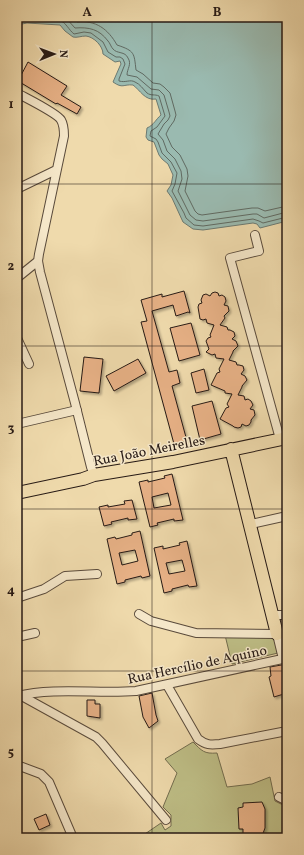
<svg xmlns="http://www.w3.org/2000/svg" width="304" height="855" font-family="Vollkorn,serif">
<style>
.green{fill:#bebe86;stroke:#726c4e}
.water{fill:#9abab0;stroke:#6c7a72}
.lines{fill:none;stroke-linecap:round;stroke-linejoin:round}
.shore{stroke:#606a62;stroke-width:1}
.building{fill:#e7b186;stroke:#271a15;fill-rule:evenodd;filter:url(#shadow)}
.minor-casing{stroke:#594a3b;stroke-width:10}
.primary-casing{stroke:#271a15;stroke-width:14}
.minor{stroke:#f5e7c9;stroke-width:8}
.primary{stroke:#efdaac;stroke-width:12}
.grid{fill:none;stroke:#271a15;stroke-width:1;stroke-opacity:0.55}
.labels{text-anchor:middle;stroke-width:3;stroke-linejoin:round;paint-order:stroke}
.street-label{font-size:14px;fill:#271a15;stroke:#f5e7c9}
.neatline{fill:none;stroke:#271a15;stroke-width:1.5}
.grid-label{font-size:13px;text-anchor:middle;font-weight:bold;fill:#271a15}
</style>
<defs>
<filter id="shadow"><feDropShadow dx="2" dy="2" stdDeviation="1" flood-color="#0004"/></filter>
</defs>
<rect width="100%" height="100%" fill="#efdaac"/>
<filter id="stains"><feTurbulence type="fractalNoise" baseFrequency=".005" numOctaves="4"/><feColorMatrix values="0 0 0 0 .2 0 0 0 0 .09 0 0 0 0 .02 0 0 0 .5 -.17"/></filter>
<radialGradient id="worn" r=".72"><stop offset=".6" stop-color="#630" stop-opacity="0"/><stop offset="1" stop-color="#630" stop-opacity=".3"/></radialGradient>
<path class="green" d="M225 635 274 638 278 653 232 664Z
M193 742C202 751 204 754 217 753L227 787 252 784 270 777 275 801 287 807V838H139L161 823 165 830 171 826V815L163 807 177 773 165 759Z"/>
<path class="water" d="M17 17H287V221L260 228 257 224 253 223 203 230 193 229 183 222 172 198 167 191 171 185 173 175 168 164 162 159 159 155 154 142 148 140 146 137 147 128C154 125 156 119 161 115L156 99C145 101 140 90 133 85 123 84 123 89 113 82L120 66 121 64 120 61 115 62 103 54C103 46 94 37 86 36 81 36 77 38 73 37L65 31 60 25 27 23 17 25Z"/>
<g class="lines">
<path class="shore" d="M65 17 75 28C89 27 99 29 108 41 110 43 111 47 113 49 117 54 125 51 128 58 132 64 127 69 127 75L137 77 151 89 159 90 164 95 169 112 170 116 168 120 164 124 158 134 163 140 167 151 175 159 181 171 182 179 178 191 190 215 196 220 203 221 253 214H257L264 218 287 212
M73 17 77 22C96 20 108 29 117 45 135 51 134 53 136 70L143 74 153 83 160 84 164 87 170 93 175 111 176 115 174 121 169 128 166 134 172 147 180 155 187 169 188 176 185 191 195 211 198 214 202 215 216 213 252 208H258L265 211 287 206
M17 20 27 19 61 21C66 23 69 30 74 34L84 32 91 33 103 42 108 52 116 57H120L123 59 125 64 119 79V81C126 83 130 79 135 82 140 84 143 89 147 93 151 96 155 94 159 96L165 116 157 127 151 131 150 136 156 139 158 142 162 153 171 162 177 173 175 184 172 191 184 213 186 218 194 225 203 226 253 219 259 221 263 223 287 217"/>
</g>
<path class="building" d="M28 62 67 86 61 95 81 107 77 114 57 103 56 104 18 81Z
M184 291 190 313 188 312 176 316 173 305 152 311 169 372 177 370 180 383 172 386 187 441 174 444 141 322 147 321 141 300 162 294V297Z
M215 292 218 293 219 296 222 295 225 297 226 301 224 305 228 306 229 311 224 316 225 318 220 325 227 327 228 330H230L234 332 235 336 232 339 236 341 238 346 233 351V352L229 360 236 362 237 365H239L243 366 244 370 241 374 245 376 247 380 242 386V387L238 395 244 396 245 400 248 399 251 401 253 405 250 409 254 410 255 415 251 420V422L249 425 246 426 242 424 241 427 238 428 234 427 233 426 220 419 226 408 229 407 227 404 232 394 225 393V391L211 385 217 373 220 372 219 369 224 359 216 358 215 354 212 355 206 352 209 349 206 341 208 338 211 337 210 335 214 325 207 323 206 319 203 320 200 319 198 307 199 304 202 303 201 300 203 295 206 294 210 296 212 293Z
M191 323 200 355 179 361 170 328Z
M84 357 103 359 99 393 80 391Z
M138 359 146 373 114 391 106 376Z
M204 369 209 390 196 393 191 373Z
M212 401 221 434 200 440 192 406Z
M172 474 183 520 174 521V519L157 523 158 525 150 527 139 482 148 480V482L165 478 164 476ZM168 493 171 505 154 508 152 497Z
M132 500 137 519 128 520V518L111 522 112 524 104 526 99 507 108 505V507L125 504 124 501Z
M140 531 150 576 142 578 141 576 125 580V582L117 584 107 539 115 537 116 539 132 535V533ZM135 550 138 561 122 565 119 553Z
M187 541 197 586 189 587 188 585 172 589V591L164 593 154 548 163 546V549L180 545 179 543ZM182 560 185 571 169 574 166 563Z
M287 664V693L274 697 269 677 271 676 270 667Z
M152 693 156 715 158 721 149 728 143 717 139 696Z
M87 700H95V704H100V718L87 716Z
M262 802 265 809V828L262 836 243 837V829H239L238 808 243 807V803Z
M46 814 50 825 39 830 34 819Z"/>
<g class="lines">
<defs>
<path id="minor" d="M17 93C26 98 57 113 61 120 64 125 64 131 64 136L39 254 38 261 40 272 75 403 91 467 94 475
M17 189 56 170
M255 235 259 251 230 258 280 439
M17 278 38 261
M17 338 29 364
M17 424 77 410
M251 524 287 516
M17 598 44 589 65 576 97 574
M139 614 151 621 196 633 277 634 283 659
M273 615H287
M17 637 35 633
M167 685 198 739C206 745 210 745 220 744L287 731
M20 695 96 737 102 743 166 820
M17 696C56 687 97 694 136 691L287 658
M17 765 41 774 49 782 73 838
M279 797 287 801"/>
<path id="primary" d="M231 449 277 634
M17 493 83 479 94 475 173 462 287 438"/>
</defs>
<use href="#minor" class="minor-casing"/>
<use href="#primary" class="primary-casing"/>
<use href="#minor" class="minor"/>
<use href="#primary" class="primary"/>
</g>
<path class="grid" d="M152 17V838M17 184H287M17 346H287M17 509H287M17 671H287"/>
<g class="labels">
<g class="street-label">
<text transform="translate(149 450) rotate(-11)" y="5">Rua João Meirelles</text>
<text transform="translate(197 664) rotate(-12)" y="5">Rua Hercílio de Aquino</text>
</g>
</g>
<rect width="304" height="855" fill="none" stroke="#efdaac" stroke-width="44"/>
<g transform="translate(54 54) rotate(89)" stroke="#f5e7c9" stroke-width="3" paint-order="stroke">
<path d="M0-3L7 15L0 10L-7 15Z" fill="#271a15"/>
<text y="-6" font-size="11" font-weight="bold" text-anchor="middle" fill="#271a15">N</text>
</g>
<rect x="22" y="22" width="260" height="811" class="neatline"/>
<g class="grid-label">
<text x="87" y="16">A</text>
<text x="217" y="16">B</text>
<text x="11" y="108">1</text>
<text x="11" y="270">2</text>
<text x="11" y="432">3</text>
<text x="11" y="594">4</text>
<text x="11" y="756">5</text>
</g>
<rect width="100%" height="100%" filter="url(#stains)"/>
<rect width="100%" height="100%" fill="url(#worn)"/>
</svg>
